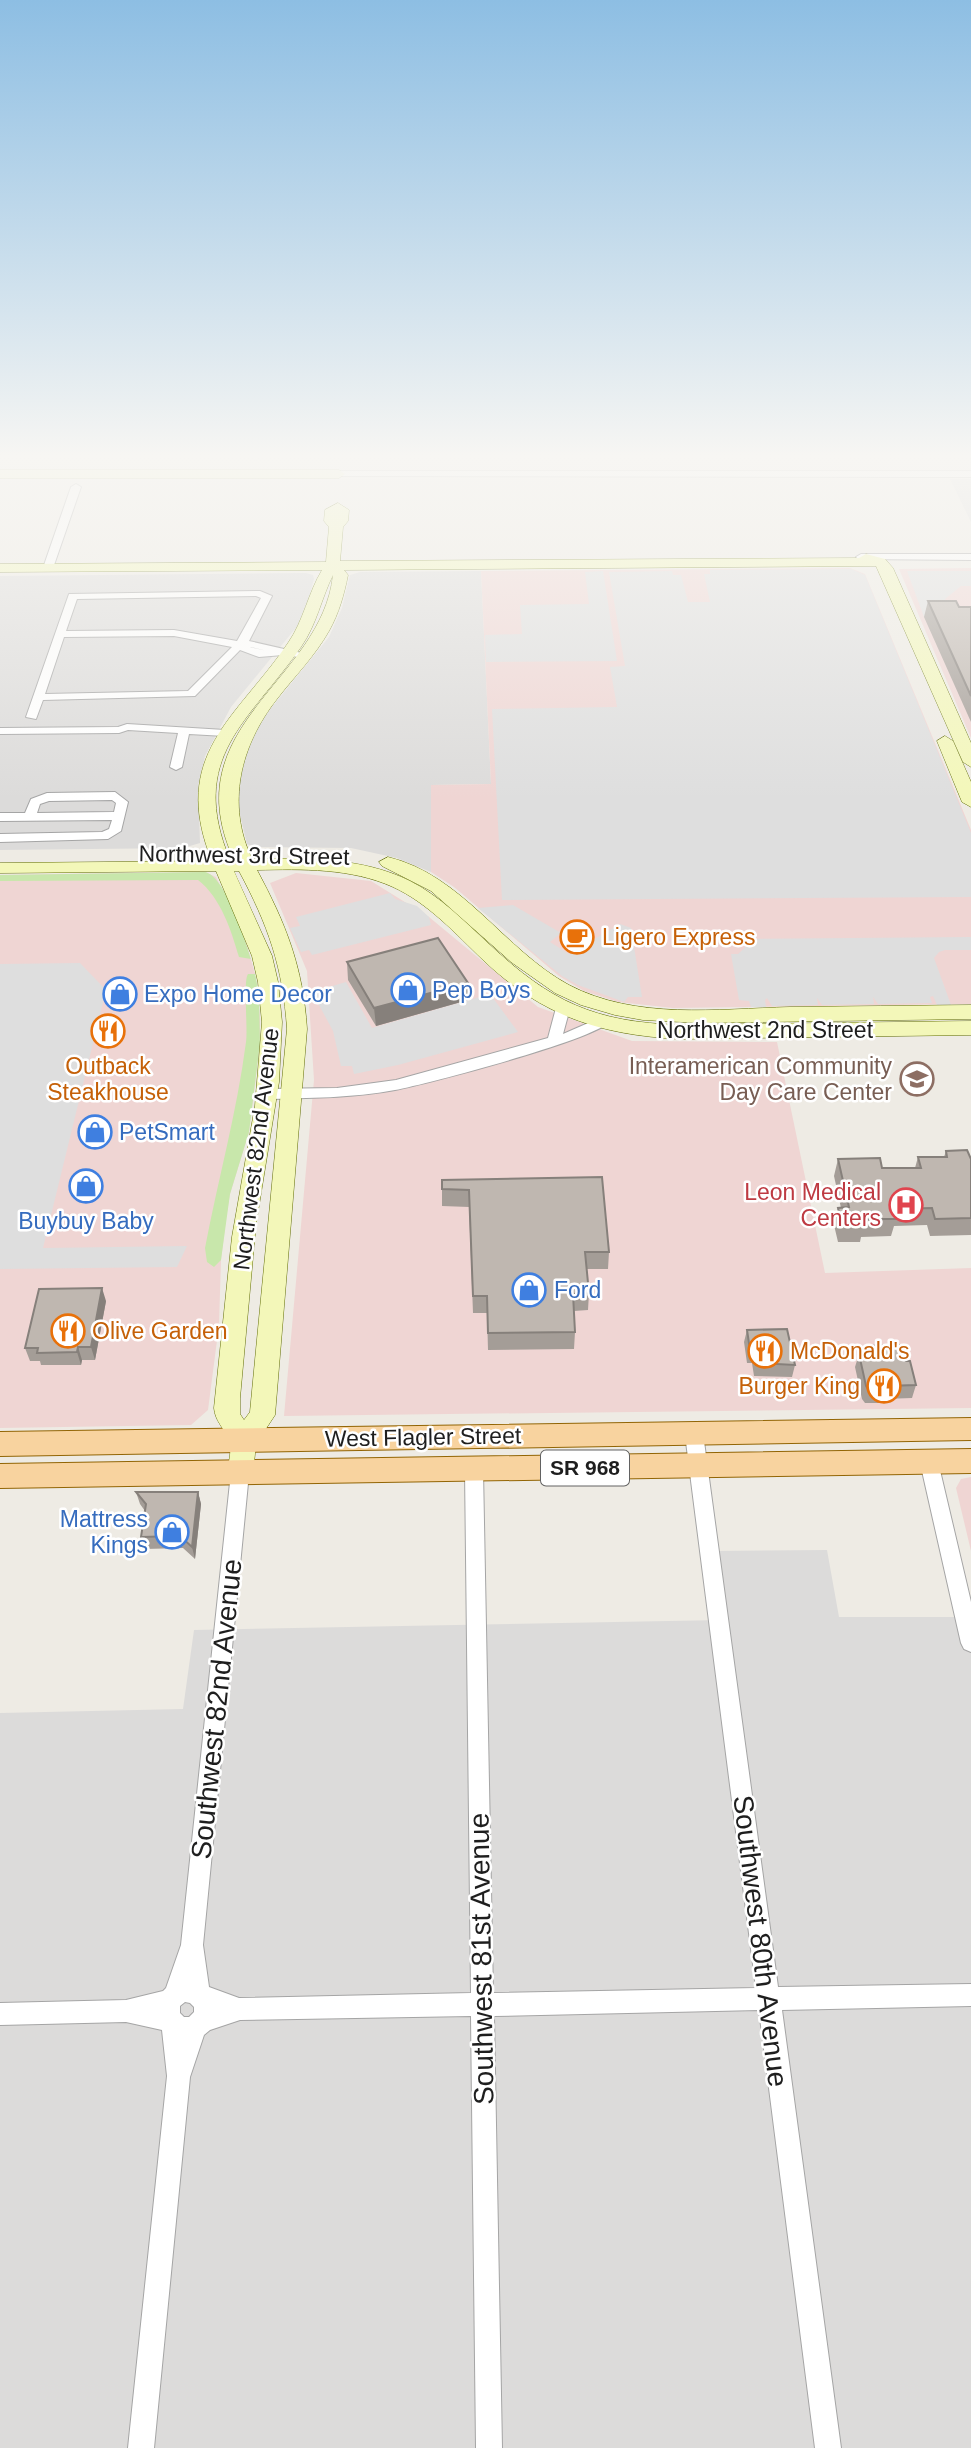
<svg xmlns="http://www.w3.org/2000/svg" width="971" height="2448" font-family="Helvetica,sans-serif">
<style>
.residential{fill:#dcdbda}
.commercial{fill:#efd5d3}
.grass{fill:#c8e7ab}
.parking{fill:#dedede}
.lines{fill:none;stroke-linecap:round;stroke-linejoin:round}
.street-casing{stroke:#a5a5a5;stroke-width:2}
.secondary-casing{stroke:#647009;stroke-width:1}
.primary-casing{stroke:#926505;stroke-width:2}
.street{fill:#fff;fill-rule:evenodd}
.secondary{fill:#f3f7b9;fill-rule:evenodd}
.primary{fill:#f8d39f;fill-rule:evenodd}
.wall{fill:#a49d97}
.shaded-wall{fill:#86807b}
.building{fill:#bfb7b0;stroke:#86807b;stroke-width:2}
.labels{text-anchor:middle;stroke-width:5;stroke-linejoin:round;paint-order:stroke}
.shield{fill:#fff;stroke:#626262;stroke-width:2}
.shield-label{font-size:21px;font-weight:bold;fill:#1e1e1e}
.street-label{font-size:23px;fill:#1e1e1e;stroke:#fff}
.food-label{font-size:23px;fill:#c56008;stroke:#fff;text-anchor:start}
.shop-label{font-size:23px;fill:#366cbe;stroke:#fff;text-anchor:start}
.education-label{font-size:23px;fill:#785e54;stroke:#fff;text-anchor:end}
.health-label{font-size:23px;fill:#be3a42;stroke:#fff;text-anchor:end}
.near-street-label{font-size:28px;fill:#1e1e1e;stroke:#fff}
</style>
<rect width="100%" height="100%" fill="#eeebe4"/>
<path class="residential" d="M950 479H971V522Z
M481 571 491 784 431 785V872L397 858 351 848 256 847 247 844 238 806 239 779 246 750 263 718 329 637 342 608 350 575 360 572Z
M306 573 313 575 314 579 305 612 299 624 231 707 205 756 198 786 200 843 183 848 0 850V576Z
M827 1550 839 1617H971V2448H0V1713L183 1709 194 1630 722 1620 714 1551Z"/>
<path class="commercial" d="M850 568 865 574 971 830V1004L673 1008 618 1002 584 991 559 976 454 887 431 872V785L491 784 481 571Z
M971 568V738L899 569Z
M205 872 216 877 244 935 255 974 260 1017V1043L249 1132 230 1194 226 1218 221 1260 219 1325 208 1410 191 1425 0 1428V875Z
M296 873 371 881 429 917 538 1007 632 1041 777 1042 825 1273 971 1268V1408L284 1416 314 1080 307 971 270 883Z
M971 1477V1551L956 1488 961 1479Z"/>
<path class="grass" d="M205 872C225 876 245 939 251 959L239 957C231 930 221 898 198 880L0 881V875Z
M248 974H255L259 994 260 1043 249 1132 230 1194 221 1260 214 1267 207 1262 205 1248C218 1179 237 1112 246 1042 248 1028 243 981 248 974Z"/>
<path class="parking" d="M851 569 865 575 971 833V897L502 900 492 709 617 707 610 667 625 666 609 572 672 571 673 575H681L688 602H710L704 574H710V570Z
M603 571 617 661 486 662 485 635 522 634 520 605 589 604 585 572Z
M907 571H971V586H961L945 599 953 617H924Z
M390 893 395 899 417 906 429 917 431 925 312 955 309 950 301 952 290 928 300 926 296 917Z
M513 905 561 933 550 942 569 954 620 924 631 928 642 997H628L624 1002 578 985 562 976 478 908Z
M971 937V950H945L939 952 934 958 951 1005H937L933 996 930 997 932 1003 878 1004 873 997 874 1004 822 1005 817 998 818 1005 772 1006 767 998 765 1000 766 1007H751L749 1001 739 1000 731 954H738L748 945 747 939Z
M80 963 106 990 43 1248 187 1246 177 1267 0 1269V964Z
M346 982 372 1028 490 994 518 1032 398 1065 354 1074 352 1066H341L333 1031 312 992Z"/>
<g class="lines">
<defs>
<path id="street" d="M339 471H971V477L336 476 335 474Z
M76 484 81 487 53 568 45 570 43 568 71 487Z
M861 554H971V560L858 559 856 557Z
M260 591 272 596 249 641 306 654V658L283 655 259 657 240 650 195 696 43 700 36 719 26 717 69 594ZM256 596 261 598 237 641 174 630 66 631 77 599ZM174 636 232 647 188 691 45 694 64 637ZM250 647H251L267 651Z
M127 724 225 730 231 733 225 736 189 734 182 767 176 770 170 767 178 733 128 730 119 733 0 734V728L118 727Z
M115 792 128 802 121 831 108 839 0 842V834L102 832 109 829 112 820 0 821V813H25L31 799 47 793ZM112 800 116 803 114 812 37 813 40 804 49 801Z
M563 1004 570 1008 563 1034 602 1017 609 1022C593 1040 427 1084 395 1090 352 1098 309 1098 266 1099L259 1094 266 1089 337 1088 396 1080 548 1038 556 1008Z
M694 1427 700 1429 703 1434 778 1987 971 1984V2006L782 2010 841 2448H815L759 2010 494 2016 502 2448H476L471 2016 240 2020 210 2030 204 2035 190 2077 154 2448H128L167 2076 162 2030 126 2022 0 2025V2003L126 2000 163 1991 166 1988 181 1945 231 1473 234 1468 240 1465 246 1468 249 1473 203 1945 209 1987 239 1998 471 1993 465 1470 468 1465 474 1462 480 1465 483 1470 493 1993 756 1988 685 1434 688 1429ZM185 2002 190 2003 194 2007V2012L189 2017H184L180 2013V2006Z
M929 1454 935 1457 938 1462 971 1602V1652L964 1649 961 1643 920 1462 923 1457Z"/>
<path id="secondary" d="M0 470H339L345 474 339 478H0Z
M338 503 349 510 348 521 343 527 340 561 859 558 866 554 885 559 893 568 971 743V767L963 762 876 566 344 570 348 575C344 595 339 613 329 631 315 656 294 677 277 699 240 746 226 804 252 859 304 858 362 857 410 881 440 896 464 921 489 944 551 1002 594 1022 680 1025L971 1021V1035L680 1039C600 1035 542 1016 483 960 456 934 428 903 393 887 351 868 302 869 257 870 286 924 303 967 307 1029L275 1415 256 1444 253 1473 249 1481 240 1484 231 1481C224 1467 234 1453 229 1440 224 1428 215 1421 214 1408L232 1237 255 1106 262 1022 258 982 252 956 216 871 0 873V863L212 861C169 755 237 718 288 643 304 620 308 593 322 570L0 572V564L326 562 329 527 324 521 325 510ZM333 575C322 682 172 725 234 860H230C187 757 249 722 301 647 317 624 321 599 333 575ZM234 871H239C268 925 283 967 287 1029L250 1412 244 1420 240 1414V1398L256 1224 279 1082 282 1022 278 982 272 956Z
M945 736 953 741 971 782V807L962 802 937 741Z
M388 857C463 875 504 950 569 985 636 1020 717 1009 790 1007 850 1006 911 1006 971 1005V1019L701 1023 643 1020 615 1015 581 1005 555 993 511 962 431 891 382 866 379 862Z"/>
<path id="primary" d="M971 1418V1440L0 1456V1432Z
M971 1449V1473L0 1488V1464Z"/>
</defs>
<use href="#street" class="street-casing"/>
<use href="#secondary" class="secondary-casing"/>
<use href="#primary" class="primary-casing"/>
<use href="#street" class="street"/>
<use href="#secondary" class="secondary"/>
<use href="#primary" class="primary"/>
</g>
<path class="wall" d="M928 601 959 607H971V722L924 617Z
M347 962 468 983V1000L376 1026 348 980Z
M946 1151 971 1159V1235L930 1236 927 1225 894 1226 891 1236 861 1237 860 1242H838L834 1225 838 1208H841L834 1176 838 1159 882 1168H915L918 1157H944Z
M602 1177 609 1252 608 1269H587L589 1293 588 1310 574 1311 575 1332 574 1349 488 1350 487 1313H473L469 1207 442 1206V1180Z
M106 1301 95 1360H82L81 1365H41L40 1361H30L25 1348Z
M747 1330 795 1365 792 1377 754 1376 752 1363H747L744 1342Z
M867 1346 916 1385 912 1398 884 1399 883 1403H865L862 1399 855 1367 859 1354H865Z
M136 1492H198L201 1504 195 1559 183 1548 145 1549 141 1537 145 1511 140 1504Z"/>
<path class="shaded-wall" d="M468 983V1000L376 1026 374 1008Z
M102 1288 106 1301 95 1360 91 1347Z
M78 1347 82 1360 81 1365 77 1352Z
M198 1492 201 1504 195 1559 192 1547Z"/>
<path class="building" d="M928 601H956L959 607H971V696Z
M438 938 468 983 374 1008 347 962Z
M967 1150 971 1159V1218L935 1219 932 1208 893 1209 896 1219H863L864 1224 842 1225 838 1208 849 1207 838 1159 880 1158 882 1168H921L918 1157H947L946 1151Z
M602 1177 609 1252H585L589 1293 573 1294 575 1332 488 1333 487 1296H473L469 1190 442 1189V1180Z
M102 1288 91 1347H78L77 1352 37 1353 38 1348H25L39 1289Z
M787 1329 795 1365 757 1363 755 1350H750L747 1330Z
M899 1345 906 1361H910L916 1385 886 1386 887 1390 869 1391 866 1386 859 1354H869L867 1346Z
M136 1492H198L192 1547 180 1536 141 1537 146 1504Z"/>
<linearGradient id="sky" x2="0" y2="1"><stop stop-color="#8dbee3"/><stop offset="0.57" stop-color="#f7f6f3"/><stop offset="1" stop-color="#f7f6f3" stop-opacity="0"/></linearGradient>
<rect width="971" height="800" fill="url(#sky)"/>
<defs>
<symbol id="cafe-ring" viewBox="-11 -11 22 22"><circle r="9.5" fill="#fff" stroke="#e8710a" stroke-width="1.5"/><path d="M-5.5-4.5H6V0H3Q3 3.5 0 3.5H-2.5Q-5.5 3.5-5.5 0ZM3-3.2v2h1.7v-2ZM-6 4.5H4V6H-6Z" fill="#e8710a"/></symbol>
<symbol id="shop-ring" viewBox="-11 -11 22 22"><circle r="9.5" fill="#fff" stroke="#3f7fe0" stroke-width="1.5"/><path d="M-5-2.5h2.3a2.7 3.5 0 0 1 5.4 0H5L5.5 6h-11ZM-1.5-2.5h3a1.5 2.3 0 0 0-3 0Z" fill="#3f7fe0"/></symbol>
<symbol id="restaurant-ring" viewBox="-11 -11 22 22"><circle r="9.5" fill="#fff" stroke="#e8710a" stroke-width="1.5"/><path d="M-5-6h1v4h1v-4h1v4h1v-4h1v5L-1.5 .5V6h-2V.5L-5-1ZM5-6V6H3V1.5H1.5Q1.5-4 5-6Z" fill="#e8710a"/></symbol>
<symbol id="school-ring" viewBox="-11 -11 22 22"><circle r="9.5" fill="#fff" stroke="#8d6e63" stroke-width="1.5"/><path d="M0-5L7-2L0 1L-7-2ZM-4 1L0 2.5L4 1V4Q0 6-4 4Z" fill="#8d6e63"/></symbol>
<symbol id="hospital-ring" viewBox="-11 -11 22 22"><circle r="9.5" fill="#fff" stroke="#e0444e" stroke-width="1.5"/><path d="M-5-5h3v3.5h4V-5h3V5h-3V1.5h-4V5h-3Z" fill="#e0444e"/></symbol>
</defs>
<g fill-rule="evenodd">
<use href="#cafe-ring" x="558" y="918" width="38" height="38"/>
<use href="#shop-ring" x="389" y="971" width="38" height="38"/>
<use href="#shop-ring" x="101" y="975" width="38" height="38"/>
<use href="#restaurant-ring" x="89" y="1012" width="38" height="38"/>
<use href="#school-ring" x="898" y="1060" width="38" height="38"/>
<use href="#shop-ring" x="76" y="1113" width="38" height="38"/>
<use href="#shop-ring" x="67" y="1167" width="38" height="38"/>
<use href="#hospital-ring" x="887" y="1186" width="38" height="38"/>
<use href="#shop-ring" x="510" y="1271" width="38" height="38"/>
<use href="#restaurant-ring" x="49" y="1312" width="38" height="38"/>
<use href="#restaurant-ring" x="746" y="1332" width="38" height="38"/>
<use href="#restaurant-ring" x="865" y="1367" width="38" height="38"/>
<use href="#shop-ring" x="153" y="1513" width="38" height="38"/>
</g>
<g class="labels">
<rect class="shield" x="541" y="1450.5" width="88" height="35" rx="5"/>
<g class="shield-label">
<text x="585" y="1475">SR 968</text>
</g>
<g class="street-label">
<text transform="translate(244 855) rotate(1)" y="8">Northwest 3rd Street</text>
<text x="765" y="1038">Northwest 2nd Street</text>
<text transform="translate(256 1149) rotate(-83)" y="8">Northwest 82nd Avenue</text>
<text transform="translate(423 1437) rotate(-1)" y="8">West Flagler Street</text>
</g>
<g class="food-label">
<text x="602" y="945">Ligero Express</text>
<text x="108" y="1074" text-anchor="middle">Outback<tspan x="108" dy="26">Steakhouse</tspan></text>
<text x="92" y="1339">Olive Garden</text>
<text x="790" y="1359">McDonald's</text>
<text x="860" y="1394" text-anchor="end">Burger King</text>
</g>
<g class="shop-label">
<text x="432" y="998">Pep Boys</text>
<text x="144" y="1002">Expo Home Decor</text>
<text x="119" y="1140">PetSmart</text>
<text x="86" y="1229" text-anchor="middle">Buybuy Baby</text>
<text x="554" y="1298">Ford</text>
<text x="148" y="1527" text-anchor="end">Mattress<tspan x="148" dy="26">Kings</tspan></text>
</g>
<g class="education-label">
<text x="892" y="1074">Interamerican Community<tspan x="892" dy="26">Day Care Center</tspan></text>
</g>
<g class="health-label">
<text x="881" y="1200">Leon Medical<tspan x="881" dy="26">Centers</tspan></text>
</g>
<g class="near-street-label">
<text transform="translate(216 1709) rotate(-84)" y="10">Southwest 82nd Avenue</text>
<text transform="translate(761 1941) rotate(83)" y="10">Southwest 80th Avenue</text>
<text transform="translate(481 1959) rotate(-91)" y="10">Southwest 81st Avenue</text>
</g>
</g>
</svg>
